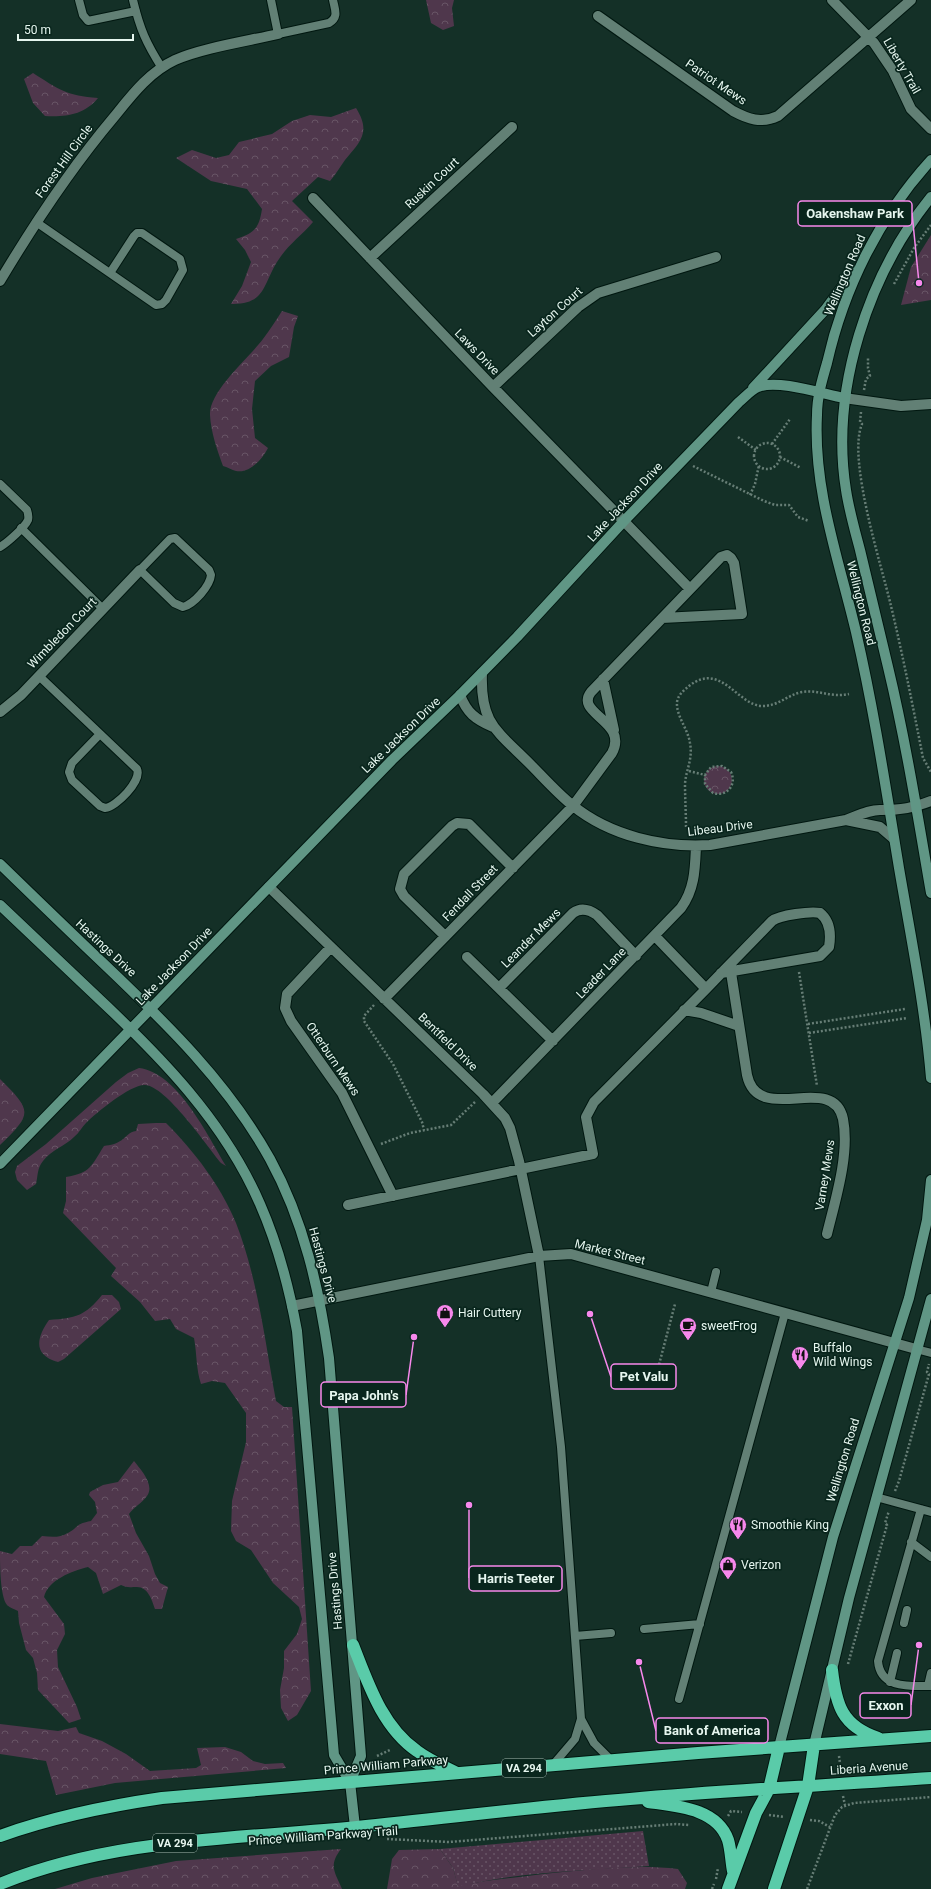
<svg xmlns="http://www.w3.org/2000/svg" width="931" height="1889" font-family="Roboto,sans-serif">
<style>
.grass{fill:url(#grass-dots)}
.forest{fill:url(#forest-crowns)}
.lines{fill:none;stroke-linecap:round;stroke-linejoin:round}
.lane-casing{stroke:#001710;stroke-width:10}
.street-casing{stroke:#001710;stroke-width:12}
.secondary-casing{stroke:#001710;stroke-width:12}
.highway-casing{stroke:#001710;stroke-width:14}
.path{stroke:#677e76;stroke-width:2.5;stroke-dasharray:2 2;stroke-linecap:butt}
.lane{stroke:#628075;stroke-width:8}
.street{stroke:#628075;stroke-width:10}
.secondary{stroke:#609685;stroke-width:10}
.highway{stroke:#5acba9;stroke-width:12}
.labels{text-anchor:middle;stroke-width:3.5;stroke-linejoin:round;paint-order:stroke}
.shield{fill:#09261d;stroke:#a4b8b0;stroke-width:1}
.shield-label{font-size:11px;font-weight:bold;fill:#e6f6ef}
.street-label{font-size:12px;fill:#e6f6ef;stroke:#09261d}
.poi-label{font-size:12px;fill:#e6f6ef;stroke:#09261d;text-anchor:start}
.leader{fill:none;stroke:#f788ec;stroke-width:1.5}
.callout-dot{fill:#f788ec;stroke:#09261d;stroke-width:1.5}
.callout{fill:#09261d;stroke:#f788ec;stroke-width:1.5}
.callout-label{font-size:13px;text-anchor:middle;font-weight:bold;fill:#e6f6ef}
</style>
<defs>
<pattern id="grass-dots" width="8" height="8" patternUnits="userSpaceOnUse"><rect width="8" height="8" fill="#4f374c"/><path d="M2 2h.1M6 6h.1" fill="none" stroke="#685566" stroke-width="1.8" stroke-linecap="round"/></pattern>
<pattern id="forest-crowns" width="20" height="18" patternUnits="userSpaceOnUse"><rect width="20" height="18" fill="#4f374c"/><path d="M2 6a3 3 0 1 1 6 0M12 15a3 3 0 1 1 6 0" fill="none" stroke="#685566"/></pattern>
</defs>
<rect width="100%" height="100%" fill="#143027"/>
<path class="grass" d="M643 1831 649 1866C587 1871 519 1871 458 1887L453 1868 440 1849Z"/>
<path class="forest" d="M426 0H454L452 8 454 26 443 30 431 23Z
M33 73C58 89 67 96 98 98 84 115 66 117 45 116L33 103 24 79Z
M356 108C371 132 361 141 345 160 340 167 336 174 330 181L318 177 292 201 313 222C302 235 288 245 279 259 263 282 267 305 231 304L242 286 251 262 245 250 236 239C255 233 259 228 262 209L247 189 211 181 176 158 192 150 216 158 229 155 239 142 272 134 292 121 310 115 331 117Z
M931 235V300L901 305 911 267Z
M282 311 298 316 294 327 289 357 271 366 255 381 252 409 255 438 268 448C263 458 250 474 236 471 232 470 227 467 223 466 217 449 211 433 210 415 209 391 249 358 263 339 270 330 276 320 282 311Z
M704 780a14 14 0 1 1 28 0a14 14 0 1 1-28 0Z
M139 1068C177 1072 208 1136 226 1166L221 1163C207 1146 166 1086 145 1085 131 1084 96 1113 86 1123 82 1127 79 1133 74 1137 65 1146 51 1150 43 1161 37 1168 38 1176 36 1184L27 1190 17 1180 15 1172 17 1166 46 1144 116 1082 128 1073Z
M0 1079C32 1111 33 1113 0 1145Z
M156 1123H166C194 1151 221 1186 236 1223 258 1280 265 1341 276 1401L284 1407H292L311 1691 297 1715 288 1721 281 1708 280 1690 284 1668V1651L297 1634 302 1619 299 1607 273 1583 251 1550 236 1541 231 1531 232 1501 246 1442V1413L225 1383 212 1381 201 1384C196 1369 197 1354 194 1338L176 1329 170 1319 155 1321 140 1302 111 1276 116 1268 63 1213 66 1201V1177C91 1173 91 1166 104 1146 111 1145 116 1144 122 1140 127 1136 129 1132 136 1131L138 1124Z
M102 1295H112L119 1302 121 1309 64 1359 58 1362C32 1355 37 1337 49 1320 76 1318 85 1316 102 1295Z
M134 1461C141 1470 155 1485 147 1496 142 1503 134 1507 129 1514L136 1533 149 1556 155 1574 160 1583 168 1587 162 1609H155C152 1600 148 1587 137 1587 130 1587 127 1588 121 1585L103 1594 96 1573 88 1567C72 1571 48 1580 44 1597L64 1624 65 1634 57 1650 58 1667 77 1707 81 1719 69 1723 38 1690 37 1673 33 1658 26 1650 19 1623 18 1611C15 1609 10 1608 7 1605 0 1596 0 1564 0 1551L12 1554 20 1546H32L42 1536C51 1537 60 1538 68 1533 79 1527 75 1524 91 1521L97 1513 95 1502 89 1495 90 1492 103 1485 118 1482Z
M0 1724 58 1731 76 1727 79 1733 102 1741 126 1754 150 1771 196 1768 201 1765 197 1748 225 1747 241 1752 253 1761 265 1764 283 1763 286 1768 115 1783 56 1795 46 1761 0 1754Z
M341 1849C328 1866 335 1872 342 1889H55L92 1878 176 1861Z
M440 1849 453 1868 458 1886C486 1880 515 1878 543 1874 588 1870 634 1864 678 1869L687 1883 685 1889H387L392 1859 399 1850Z"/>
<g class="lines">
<defs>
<path id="lane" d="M79 0 83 15 88 21 136 11
M133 0C140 29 146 43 162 68
M271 0 278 34 329 23C339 17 335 10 333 0
M36 222 156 305 162 304 166 300 183 270 180 259 142 233H137L134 236 110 273
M0 484 27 510C28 513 29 516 28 520 25 527 7 543 0 547
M21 528 103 609
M175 538 209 570 211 575C210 586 194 604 183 607L174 603 140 570 170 539Z
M39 676 137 769C142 781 116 807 105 808L100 806 72 780 69 772 72 763 100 734
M539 1256 561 1447 581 1719 575 1739 552 1766
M711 1292 716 1272
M916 1349 931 1353
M876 1497 931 1512
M921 1509 878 1661C880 1689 910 1686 931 1686
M911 1542 931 1557
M904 1623 907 1610
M644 1629 700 1624
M575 1636 611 1633
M890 1682 897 1653
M928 1686 931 1673
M679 1699 785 1313
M581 1719 594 1743 612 1761"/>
<path id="street" d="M832 0 874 43 893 71 911 109 931 129
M598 16 733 111C748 119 761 124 778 116L911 0
M313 198 493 387 690 589
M370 258 512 127
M0 281C34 224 71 168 114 117 131 96 149 72 175 60 202 48 248 41 278 34
M493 387 578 307 598 293 716 257
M844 398 901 406 931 404
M482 673C480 723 496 730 529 763 543 777 557 793 572 805 610 836 663 848 710 845L846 820C857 816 870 809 882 810 901 810 913 808 931 801
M603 679 614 730
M460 695C467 713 475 719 493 727
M0 712 21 695 140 570
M846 820 880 827 894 839
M269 887 483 1094 505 1118 510 1128 519 1161 539 1256
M445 936 404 896 400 889 404 874 452 826 457 823 469 824 513 868
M655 936 706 989
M331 947 287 994 285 1008 291 1021 342 1093 393 1196
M467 957 553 1041
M730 966 747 1075C758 1127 833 1071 843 1119 850 1154 835 1201 827 1234
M499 988 573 913C581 907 590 910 597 915L636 956
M384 999 573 806 612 753C629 721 574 714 591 692L721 557 727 555 731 558 734 563 742 614 662 618
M684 1010 701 1013 739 1026
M492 1103 681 908C695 889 695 868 696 846
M348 1205 593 1154 586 1117 594 1102 706 989C728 966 750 944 772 921 780 915 811 911 820 913 830 921 831 935 829 947L820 956 721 973
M292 1306 539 1256 571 1254 916 1349"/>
<path id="secondary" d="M931 160C879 217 844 288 827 363 822 380 817 397 817 415 813 490 839 560 856 632 874 710 886 789 899 868 911 938 925 1007 931 1078
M931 197C868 275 830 390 846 490 849 510 855 531 860 550 869 589 879 628 888 667 906 742 918 818 931 893
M753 388 825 310 854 271
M0 864C34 897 69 931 104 964 166 1023 228 1083 270 1159 304 1221 319 1289 329 1358L361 1756 350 1782
M0 905C32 935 64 966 96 996 161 1057 224 1121 260 1204 278 1245 289 1287 297 1331L334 1755 350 1782 355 1827
M0 1164 392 760 460 695 517 637 623 522 739 402C745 397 751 390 758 387 778 379 823 394 844 398
M814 1745 849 1598 931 1299
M779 1747 833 1537 909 1298 927 1220 931 1180"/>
<path id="highway" d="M353 1645C368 1683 382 1727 417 1751 429 1760 443 1766 457 1773
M832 1670C836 1705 842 1726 878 1738
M648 1802C676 1806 717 1808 728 1840 731 1850 731 1861 733 1871
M0 1836C53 1817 107 1806 162 1798L698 1753 931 1736
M0 1884C113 1838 238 1839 357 1827 448 1818 539 1806 630 1799 730 1790 831 1785 931 1778
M728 1889 756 1813 769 1789 779 1747
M774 1889 808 1786 814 1745"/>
</defs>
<use href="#lane" class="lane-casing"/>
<use href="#street" class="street-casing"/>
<use href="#secondary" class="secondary-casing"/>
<use href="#highway" class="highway-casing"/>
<path class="path" d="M894 284 914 248 931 225
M864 390 866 379 870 376 868 368V358
M861 412 860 422 862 424C847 459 882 567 891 606 903 656 913 707 923 758L931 772
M738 437 756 450
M754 456a13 13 0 1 1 26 0a13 13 0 1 1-26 0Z
M772 444 790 419
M780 457 801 468
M693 466 764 501 775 505H789L798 517 809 521
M750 495 755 484 759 465
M689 771 705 775 711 767 722 766 731 772C737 785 727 797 713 793L705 784V775
M686 827C686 813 685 799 685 784 686 769 693 760 690 743 688 729 676 716 677 702 678 695 684 690 689 686 721 661 737 705 762 706 779 706 787 695 802 692 818 689 830 698 849 694
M799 972 817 1086
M374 1005 364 1016V1021L393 1064 422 1122 424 1130
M808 1024 905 1009
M809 1033 907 1018
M381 1144 410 1133 451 1125 475 1102
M656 1376 675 1304
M895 1491 899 1481 929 1374 927 1372 929 1364
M848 1664 887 1525 885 1523 889 1511
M377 1756 390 1750
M839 1756 841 1771
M843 1796 845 1805
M769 1815 784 1817
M728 1816 731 1811 742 1812
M810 1820 819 1821 830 1827
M387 1839 449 1842 676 1824 689 1825
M716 1879 718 1868
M712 1889 714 1884
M807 1889 835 1815 842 1807 854 1803 931 1797"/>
<use href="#lane" class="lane"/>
<use href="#street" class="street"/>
<use href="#secondary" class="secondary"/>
<use href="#highway" class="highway"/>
</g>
<defs>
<symbol id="shop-pin" viewBox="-11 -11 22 30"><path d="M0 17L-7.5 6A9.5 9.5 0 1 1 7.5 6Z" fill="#f788ec" stroke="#09261d"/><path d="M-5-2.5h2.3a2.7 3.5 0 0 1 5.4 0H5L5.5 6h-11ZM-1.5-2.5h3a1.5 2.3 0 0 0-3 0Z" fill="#111"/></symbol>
<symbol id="cafe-pin" viewBox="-11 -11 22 30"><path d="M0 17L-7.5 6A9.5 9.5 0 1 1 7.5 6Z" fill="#f788ec" stroke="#09261d"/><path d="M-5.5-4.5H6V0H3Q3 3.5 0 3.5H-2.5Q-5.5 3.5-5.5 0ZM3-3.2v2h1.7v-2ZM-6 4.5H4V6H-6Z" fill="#111"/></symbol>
<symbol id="restaurant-pin" viewBox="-11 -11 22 30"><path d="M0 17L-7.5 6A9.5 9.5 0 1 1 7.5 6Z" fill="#f788ec" stroke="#09261d"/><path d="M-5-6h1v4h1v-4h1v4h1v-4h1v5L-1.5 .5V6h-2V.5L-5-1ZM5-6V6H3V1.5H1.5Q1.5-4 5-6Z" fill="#111"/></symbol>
</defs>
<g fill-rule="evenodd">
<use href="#shop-pin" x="435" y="1303" width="20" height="27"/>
<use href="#cafe-pin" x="678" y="1316" width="20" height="27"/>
<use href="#restaurant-pin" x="790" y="1345" width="20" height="27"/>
<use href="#restaurant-pin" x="728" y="1515" width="20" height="27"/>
<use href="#shop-pin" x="718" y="1555" width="20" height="27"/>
</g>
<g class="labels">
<g class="shield">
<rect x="502" y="1759" width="44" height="18" rx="3"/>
<rect x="153" y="1834" width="44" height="18" rx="3"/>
</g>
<g class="shield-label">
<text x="524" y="1772">VA 294</text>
<text x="175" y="1847">VA 294</text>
</g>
<g class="street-label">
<text transform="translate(902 66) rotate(60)" y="4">Liberty Trail</text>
<text transform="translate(716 82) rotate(34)" y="4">Patriot Mews</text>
<text transform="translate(64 161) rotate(-54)" y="4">Forest Hill Circle</text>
<text transform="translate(432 183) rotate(-43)" y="4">Ruskin Court</text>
<text transform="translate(845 275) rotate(-67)" y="4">Wellington Road</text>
<text transform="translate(555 312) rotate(-42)" y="4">Layton Court</text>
<text transform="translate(477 352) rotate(46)" y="4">Laws Drive</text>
<text transform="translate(625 502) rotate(-47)" y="4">Lake Jackson Drive</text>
<text transform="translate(861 603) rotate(76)" y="4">Wellington Road</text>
<text transform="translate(62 633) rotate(-46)" y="4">Wimbledon Court</text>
<text transform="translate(401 735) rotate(-44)" y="4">Lake Jackson Drive</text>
<text transform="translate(720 828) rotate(-7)" y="4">Libeau Drive</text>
<text transform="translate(470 893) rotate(-46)" y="4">Fendall Street</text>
<text transform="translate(531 938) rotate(-45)" y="4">Leander Mews</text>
<text transform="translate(106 948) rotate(43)" y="4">Hastings Drive</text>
<text transform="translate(174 966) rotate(-46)" y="4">Lake Jackson Drive</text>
<text transform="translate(601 973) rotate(-46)" y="4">Leader Lane</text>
<text transform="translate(448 1042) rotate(44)" y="4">Bentfield Drive</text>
<text transform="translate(333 1059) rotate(56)" y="4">Otterburn Mews</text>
<text transform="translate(825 1175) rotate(-81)" y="4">Varney Mews</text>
<text transform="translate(610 1252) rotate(14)" y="4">Market Street</text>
<text transform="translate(323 1265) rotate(75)" y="4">Hastings Drive</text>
<text transform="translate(843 1460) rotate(-73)" y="4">Wellington Road</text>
<text transform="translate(335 1591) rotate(-95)" y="4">Hastings Drive</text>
<text transform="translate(386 1765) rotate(-5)" y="4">Prince William Parkway</text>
<text transform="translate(869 1768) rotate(-4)" y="4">Liberia Avenue</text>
<text transform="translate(323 1836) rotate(-4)" y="4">Prince William Parkway Trail</text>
</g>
<g class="poi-label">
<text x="458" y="1317">Hair Cuttery</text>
<text x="701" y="1330">sweetFrog</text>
<text x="813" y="1352">Buffalo<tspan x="813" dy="14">Wild Wings</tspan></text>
<text x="751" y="1529">Smoothie King</text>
<text x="741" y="1569">Verizon</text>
</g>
</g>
<path class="leader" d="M919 283L912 213M590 1314L611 1377M414 1337L406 1395M469 1505L469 1578M919 1645L911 1705M639 1662L656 1731"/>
<g class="callout-dot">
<circle cx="919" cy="283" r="4"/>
<circle cx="590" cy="1314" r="4"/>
<circle cx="414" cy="1337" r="4"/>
<circle cx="469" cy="1505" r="4"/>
<circle cx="919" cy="1645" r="4"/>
<circle cx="639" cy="1662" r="4"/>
</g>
<g class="callout">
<rect x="798" y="201" width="114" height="25" rx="4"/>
<rect x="611" y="1364" width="65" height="25" rx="4"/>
<rect x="321" y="1382" width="85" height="25" rx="4"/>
<rect x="469" y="1566" width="93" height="25" rx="4"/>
<rect x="860" y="1693" width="51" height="25" rx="4"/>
<rect x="656" y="1718" width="112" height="25" rx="4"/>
</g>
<g class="callout-label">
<text x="855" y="218">Oakenshaw Park</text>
<text x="644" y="1381">Pet Valu</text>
<text x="364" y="1400">Papa John's</text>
<text x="516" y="1583">Harris Teeter</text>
<text x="886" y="1710">Exxon</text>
<text x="712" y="1735">Bank of America</text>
</g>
<path d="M18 34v6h115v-6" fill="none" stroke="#e6f6ef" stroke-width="2"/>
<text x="24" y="34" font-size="12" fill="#e6f6ef" stroke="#09261d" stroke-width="3" paint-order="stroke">50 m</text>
</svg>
